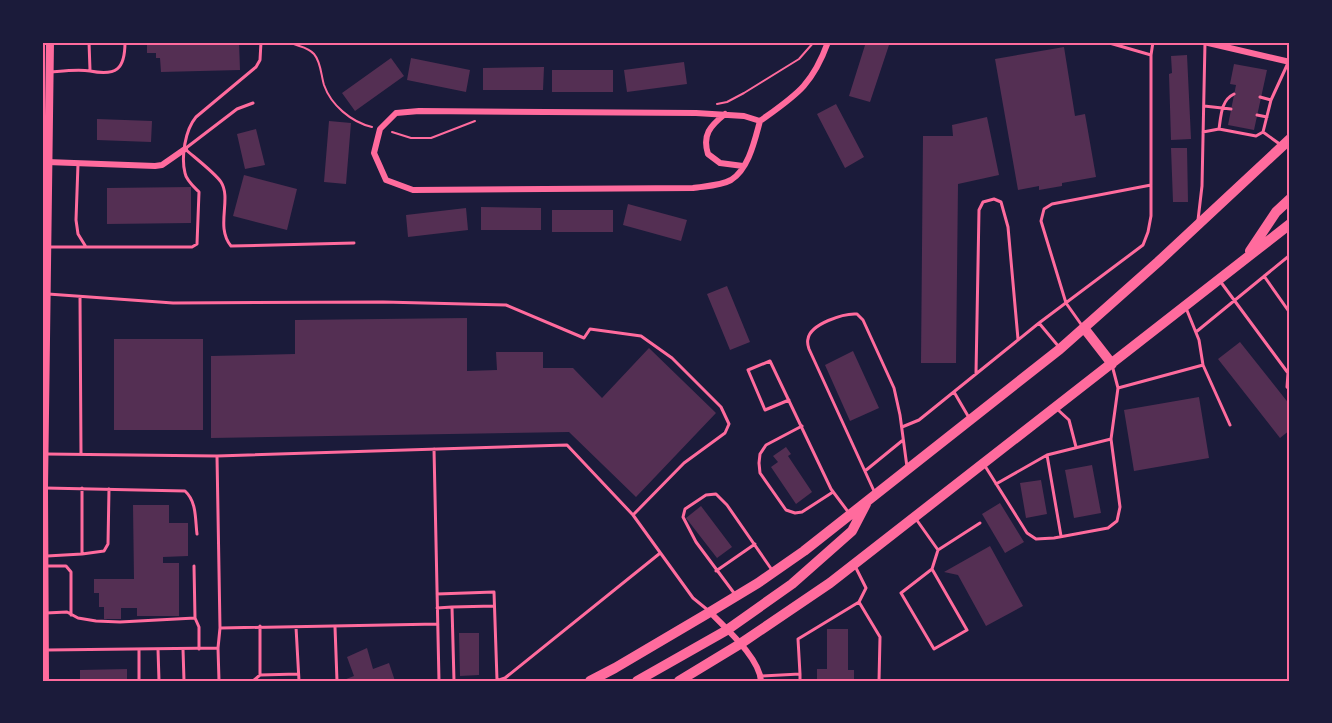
<svg xmlns="http://www.w3.org/2000/svg" width="1332" height="723" font-family="'Exo 2',sans-serif">
<style>
.building{fill:#542f53}
.lines{fill:none;stroke-linecap:round;stroke-linejoin:round}
.path{stroke:#ff6b9d;stroke-width:2}
.service{stroke:#ff6b9d;stroke-width:3}
.minor{stroke:#ff6b9d;stroke-width:6}
.tertiary{stroke:#ff6b9d;stroke-width:8}
.primary{stroke:#ff6b9d;stroke-width:10}
.neatline{fill:none;stroke:#ff6b9d;stroke-width:2}
</style>
<rect width="100%" height="100%" fill="#1b1b3a"/>
<path class="building" d="M147 42H239L240 70 161 72 160 58H156V53H147Z
M866 42H881L889 45 870 102 849 96Z
M1064 47 1075 116 1085 114 1096 177 1062 183V186L1039 190V186L1018 190 995 59Z
M1187 55 1191 139 1171 140 1169 74 1172 73 1171 56Z
M391 58 404 76 355 111 342 93Z
M411 58 470 70 466 92 407 80Z
M684 62 687 84 627 92 624 70Z
M1234 64 1267 70 1254 130 1228 125 1236 85 1230 84Z
M544 67 543 90H483V68Z
M552 70H613V92H552Z
M836 104 864 157 845 168 817 114Z
M987 117 999 175 958 184 956 363H921L923 136H953L952 125Z
M97 119 152 121 151 142 97 140Z
M329 121 351 123 346 184 324 182Z
M256 129 265 165 245 169 237 134Z
M1171 148H1187L1188 202H1173Z
M244 175 297 189 287 230 233 216Z
M191 187V223L107 224V188Z
M628 204 687 220 681 241 623 225Z
M481 207 541 208V230H481Z
M466 208 468 230 408 237 406 215Z
M552 210H613V232H552Z
M727 286 750 342 730 350 707 294Z
M467 318V371L497 370 496 352H543V368H573L602 398 649 348 716 413 636 497 569 432 211 438V356L295 354V320Z
M114 339H203V430H114Z
M1240 342 1290 405V430L1280 438 1218 359Z
M853 351 879 408 850 421 825 365Z
M1199 397 1209 458 1134 471 1124 410Z
M786 447 791 454 788 456 812 492 796 504 771 467 778 462 773 456Z
M1092 465 1101 513 1074 518 1065 470Z
M1041 480 1047 514 1026 518 1020 483Z
M1000 503 1024 542 1005 553 982 514Z
M133 505H169V523H188V556L163 557V563H179V616H137V608H121V619H104V607H99V593H94V579H134Z
M701 506 732 547 717 558 686 518Z
M990 546 1023 606 986 626 958 575 944 572Z
M827 629H848V670H854V681H817V669H827Z
M459 633H479V675L460 676Z
M367 648 373 669 389 663 395 681H341L354 676 347 657Z
M127 669V681H80V670Z"/>
<g class="lines">
<path class="path" d="M289 42C298 47 307 46 314 54 321 62 321 75 324 85 331 105 351 122 372 127
M717 104 727 102 744 93 799 59 814 42
M392 132 411 138H431L475 121"/>
<path class="service" d="M89 42 90 70
M1106 42 1151 55
M51 72C63 71 78 69 90 71 116 76 125 70 125 42
M1234 94C1221 100 1221 116 1219 129L1256 136 1263 132
M1260 97 1271 100
M1204 106 1231 109
M1257 115 1267 117
M1203 132 1219 129
M1281 145 1263 132 1271 100 1288 63
M186 148 237 109 253 103
M185 149C194 157 215 173 221 182 232 199 215 227 231 246L354 243
M78 164 76 220 78 234 86 247
M1198 220 1202 186 1205 42
M48 247H192L197 244 199 192C194 187 186 180 185 173 181 157 185 130 196 117L256 67 260 60 261 42
M1264 276 1290 313
M1220 281 1288 373 1290 371
M48 294 173 303 383 302 506 305 584 338 590 329 641 336 672 358 721 407 729 424 725 433 684 463 633 515
M80 297 81 454
M1039 323 1059 347
M1083 327 1066 303 1041 221 1044 209 1052 204 1151 185
M1196 332 1290 255
M1203 365 1230 425
M1288 373 1287 387 1290 390
M976 374 979 210 983 202 994 199 1001 202 1008 227 1018 339
M1118 388 1203 365 1199 340 1186 308
M954 392 968 416
M789 400 765 410 748 370 770 361 831 489 849 513
M1057 409 1069 420 1076 447
M802 426 766 445 760 454 759 463 760 473 786 510 795 513 802 512 833 492
M902 427 919 420 1039 323 1143 245 1148 232 1151 216V55L1153 42
M434 449 439 681
M46 454 217 456
M1047 455 1061 536
M985 466 1027 533 1036 539 1054 538 1108 528 1117 521 1120 507 1111 439 1118 388 1112 365
M865 471 903 440
M996 484 1047 455 1111 439
M45 488 185 491C197 502 195 519 197 534
M82 488V554
M874 491 809 349C808 346 807 342 808 339 810 324 844 313 857 314L863 320 894 388 900 415 907 467
M916 519 938 550 980 523
M47 556 82 554 104 551 108 544 109 489
M46 566H66L71 572V615
M194 566 195 618 199 627V649
M932 569 967 630 934 649 901 593 932 569 938 550
M716 571 755 544
M734 593 696 542 683 517 685 509 706 495 716 494 727 505 772 570
M437 594 494 592 497 680
M859 602 880 637 879 681
M437 608 452 607
M46 613 67 612 78 618 96 621 120 622 195 618
M260 626V675
M296 627 299 681
M335 627 337 681
M221 628 438 624
M158 649 159 681
M183 649 184 681
M47 650 218 648
M800 674 798 639 859 602 866 588 855 566
M760 676 800 674V681
M139 681V650
M219 681 218 648 220 628 217 456 567 445 633 515 693 598 709 611
M253 681 260 675 298 674
M454 681 452 607 494 606
M496 681 505 678 659 554"/>
<path class="minor" d="M1204 42 1290 62
M419 111 696 113 744 116 760 121C755 139 749 169 731 180 720 186 705 186 693 188L413 190 386 180 374 153 380 129 396 113Z
M725 114C710 126 702 135 708 154L720 163 743 166
M760 121C796 95 812 86 828 42
M47 162 155 166 162 165 185 149
M710 612C726 629 759 657 761 681"/>
<path class="tertiary" d="M45 681 44 488 50 42"/>
<path class="primary" d="M1250 251 1276 212 1290 199
M1084 328 1112 364
M590 681 615 668 710 612 758 583 804 551 1060 349 1158 262 1290 139
M637 681 727 630 792 584 852 531 866 504
M679 681 740 644 830 583 1290 224"/>
</g>
<rect width="1332" height="723" fill="none" stroke="#1b1b3a" stroke-width="87"/>
<rect x="44" y="44" width="1244" height="636" class="neatline"/>
</svg>
